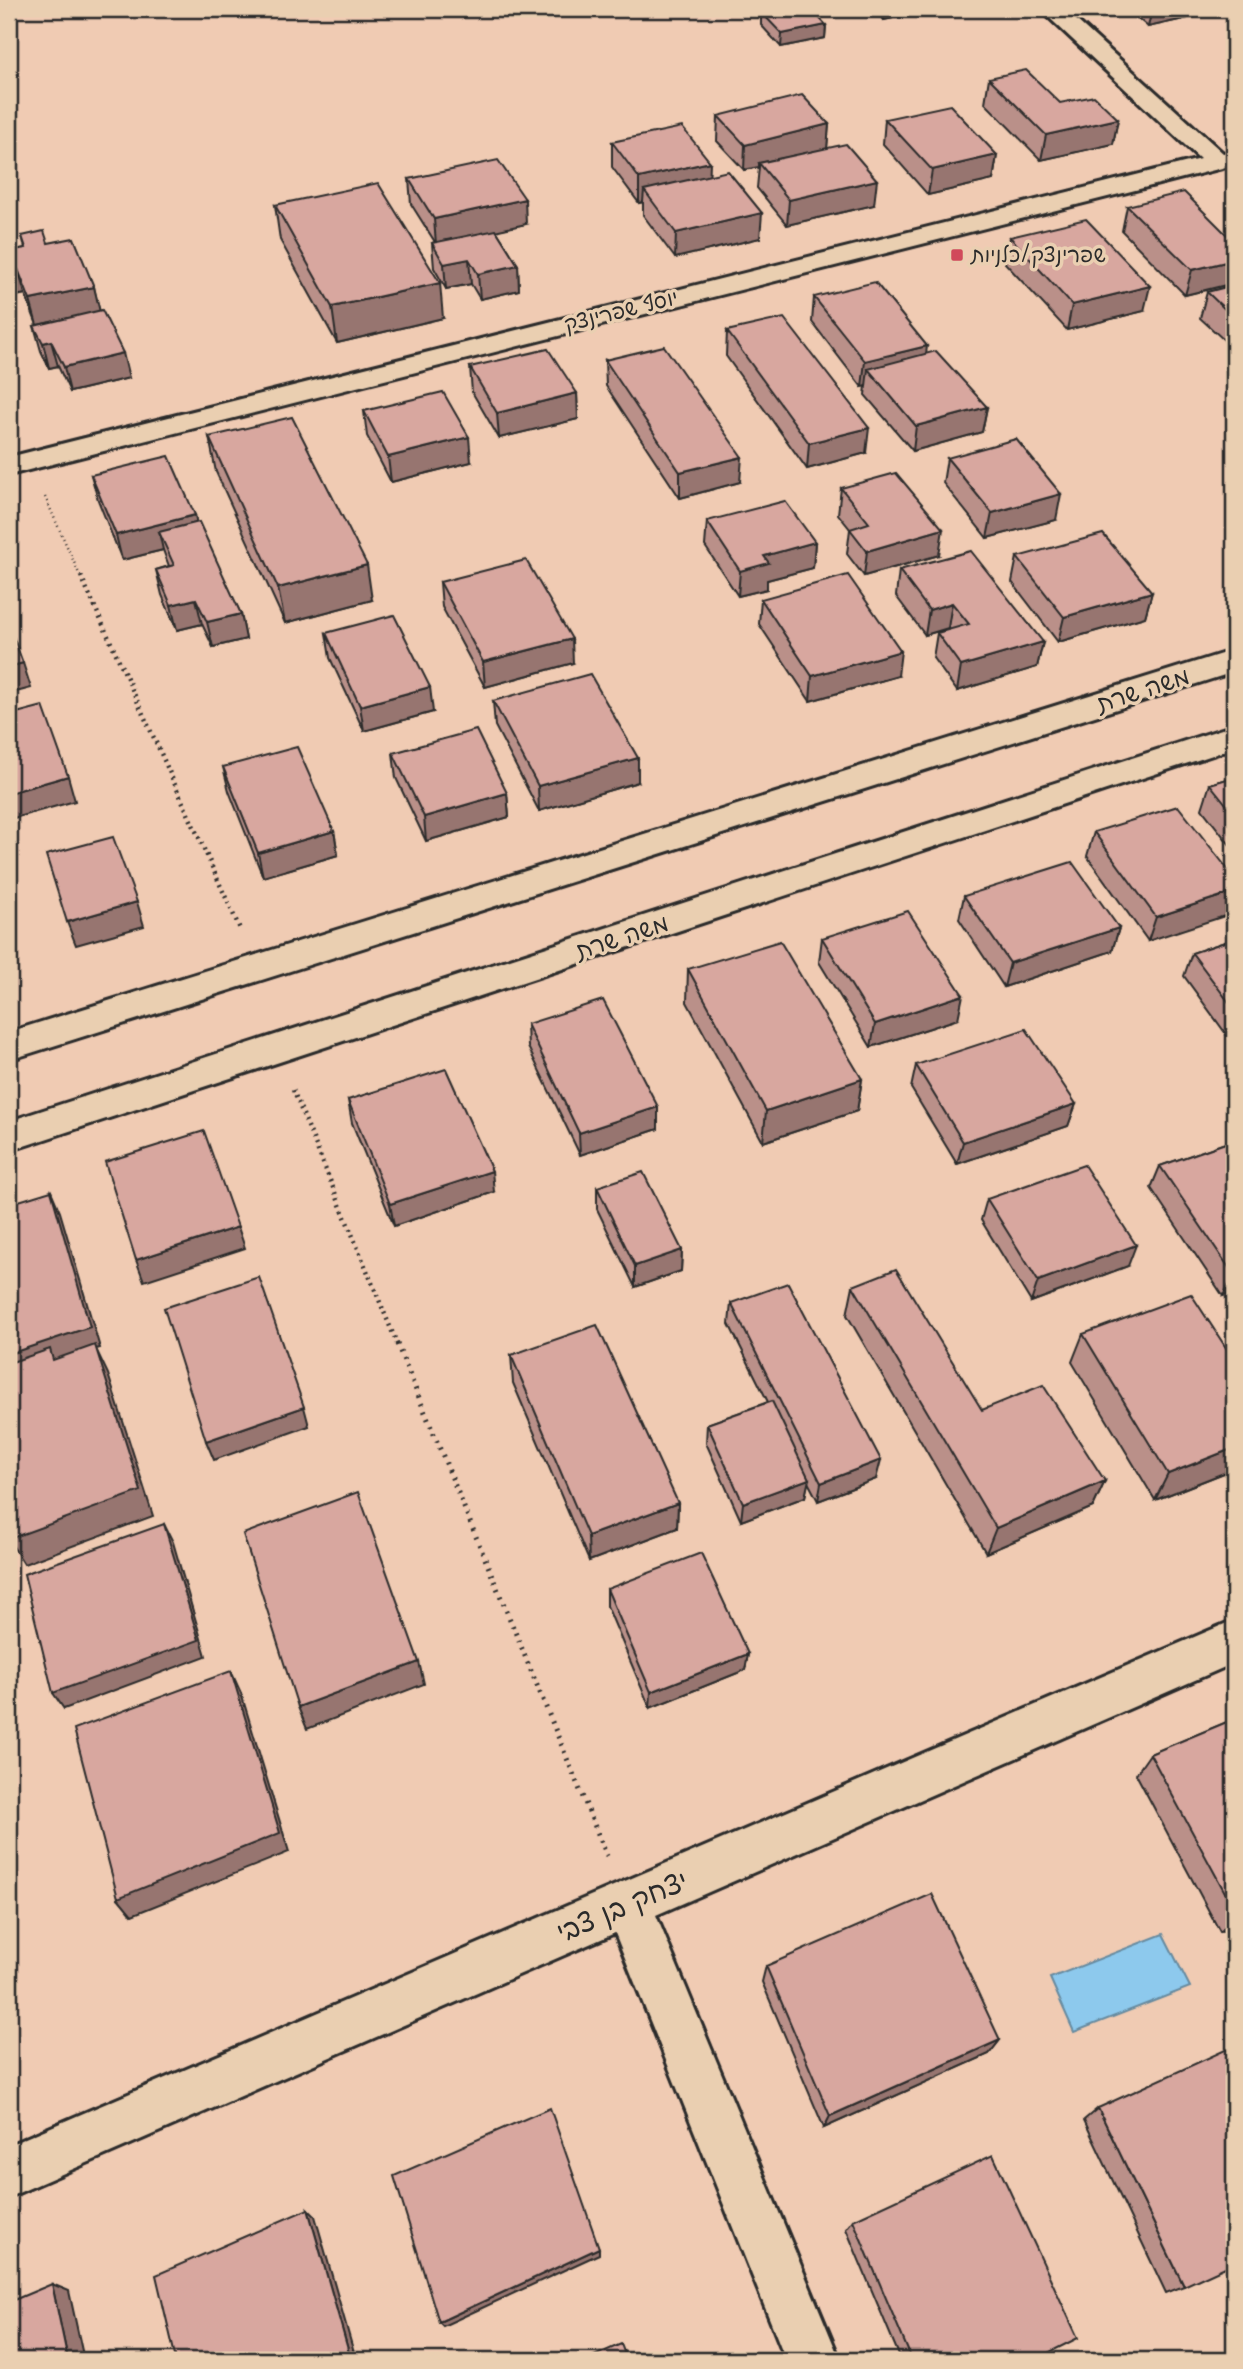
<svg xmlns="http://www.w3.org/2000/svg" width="1243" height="2369" font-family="Mali,'Playpen Sans Hebrew',sans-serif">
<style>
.water{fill:#8dc9ed;stroke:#668a9f;stroke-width:2}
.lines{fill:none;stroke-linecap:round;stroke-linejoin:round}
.minor-casing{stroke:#2b2b2b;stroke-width:6}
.path-far2{stroke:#2b2b2b;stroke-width:2.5;stroke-dasharray:1 3.5;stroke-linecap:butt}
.path-far1{stroke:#2b2b2b;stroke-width:4.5;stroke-dasharray:2 4.5;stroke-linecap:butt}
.path{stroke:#2b2b2b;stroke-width:5;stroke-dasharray:2 6;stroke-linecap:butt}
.minor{fill:#eacfb1;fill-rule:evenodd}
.wall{fill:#ba9089;stroke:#2b2b2b;stroke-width:2}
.shaded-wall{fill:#97756f;stroke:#2b2b2b;stroke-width:2}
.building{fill:#d8a79f;stroke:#2b2b2b;stroke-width:2}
.poi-dot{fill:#d1495b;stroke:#eacfb1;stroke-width:2.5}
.labels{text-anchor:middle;stroke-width:7;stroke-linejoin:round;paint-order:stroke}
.far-poi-label{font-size:21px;fill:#2b2b2b;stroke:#eacfb1;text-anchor:start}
.far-street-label{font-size:21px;fill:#2b2b2b;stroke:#eacfb1}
.street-label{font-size:24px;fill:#2b2b2b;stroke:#eacfb1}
.near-street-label{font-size:28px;fill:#2b2b2b;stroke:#eacfb1}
</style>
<rect width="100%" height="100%" fill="#f0cbb3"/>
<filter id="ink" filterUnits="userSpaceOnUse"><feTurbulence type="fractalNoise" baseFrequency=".0143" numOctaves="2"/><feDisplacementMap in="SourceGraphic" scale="14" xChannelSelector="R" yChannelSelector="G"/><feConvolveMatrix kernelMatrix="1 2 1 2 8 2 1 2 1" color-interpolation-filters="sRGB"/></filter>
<g filter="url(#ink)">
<path class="water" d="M1163 1934 1190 1987 1074 2032 1050 1978Z"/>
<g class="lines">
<defs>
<path id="minor" d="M1040 9H1064L1223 153 1234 151V165L9 475V457L1200 159Z
M1234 650V672L9 1060V1032Z
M1234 725V748L9 1151V1121Z
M1234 1620V1663L656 1915 840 2360H786L615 1933 9 2197V2145Z"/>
</defs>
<use href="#minor" class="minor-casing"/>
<path class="path-far2" d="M45 497 81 578"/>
<path class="path-far1" d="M81 576 240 929
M293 1090 398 1346"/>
<path class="path" d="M397 1344 607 1856"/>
<use href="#minor" class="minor"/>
</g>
<path class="wall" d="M874 9H937L884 20 874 10Z
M1127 9H1217L1216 12 1148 27Z
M761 12 826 25 825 38 781 47 761 25Z
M989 78 1060 103 1118 119 1113 144 1041 160 985 103Z
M718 116 829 124 827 148 874 205 787 225 757 188 759 167 744 170 717 141Z
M885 119 997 155 993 180 928 195 883 144Z
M612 142 710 175 760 238 675 258 643 215V202L639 203 612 167Z
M409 179 526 224 496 230 518 265 519 290 480 299 471 284 446 289 434 268 432 243 435 242 411 204Z
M275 205 443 318 337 343 280 240Z
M1127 206 1234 242V283L1185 295 1122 231Z
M22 236 48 243 94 287 99 310 129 378 70 392 58 366 49 368 41 351 34 326 37 325 25 294 16 296 9 275V251L25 248Z
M1010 237 1144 311 1067 330 1005 263Z
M1234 285V339L1225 341 1200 318 1207 292Z
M814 297 926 353 987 407 982 432 913 451 865 395 866 386 862 387 812 322Z
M727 331 866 453 807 469 726 356Z
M605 360 740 482 680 498 606 386Z
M470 367 577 393 578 419 499 438 472 392Z
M364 411 471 462 391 482 367 436Z
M209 437 372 600 285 623 216 472Z
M947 458 1056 520 987 538 943 483Z
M91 475 195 515 196 522 241 614 246 639 213 647 202 624 177 630 162 595 156 570 169 566 163 550 122 560 98 500Z
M841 488 939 555 864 576 847 554 850 529 838 514Z
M707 521 815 542 813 568 767 580V589L738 596 705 546Z
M1017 557 1152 592 1145 617 1058 642 1012 582Z
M899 570 1043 642 1037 667 957 691 933 658 937 633 949 630 948 628 925 635 896 596Z
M440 582 573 663 485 687 442 607Z
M761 599 898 676 810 701 759 624Z
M326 633 433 712 364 731 330 658Z
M493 701 638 782 539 811 495 726Z
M393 753 507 793 509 817 426 841 396 778Z
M223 767 334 831 338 855 263 877 229 791Z
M1234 777V850L1202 809 1210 784Z
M1094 832 1234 877 1148 941 1087 856Z
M964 896 1119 928 1112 951 1004 987 959 919Z
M822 938 958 1019 871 1047 819 962Z
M1234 939V1045L1184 976 1192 953Z
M688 969 862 1079 857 1111 763 1142 687 1002Z
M527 1024 658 1107V1129L580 1155 528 1047Z
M916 1065 1076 1104 1068 1126 957 1164 911 1088Z
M348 1100 494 1192 394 1226 352 1123Z
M1234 1140V1292L1223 1296 1151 1188 1160 1166Z
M597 1187 682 1250 681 1271 635 1287 597 1209Z
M987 1199 1128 1266 1031 1302 981 1220Z
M853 1286 982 1410 1105 1481 1093 1507 986 1553 847 1315Z
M731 1303 876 1479 818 1501 808 1482 805 1497 741 1521 706 1443 707 1424 768 1402 729 1324Z
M1083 1334 1234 1360V1469L1155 1500 1072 1362Z
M511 1355 678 1503 677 1528 589 1561 513 1383Z
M607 1589 748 1654 745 1670 650 1708 607 1606Z
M1234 1719V1926L1220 1932 1136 1774 1150 1754Z
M766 1966 1000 2040 989 2054 824 2128 762 1982Z
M1098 2108 1184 2286 1166 2293 1084 2120Z
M853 2220 1034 2360H901L846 2229Z"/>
<path class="shaded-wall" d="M885 9H937L884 20Z
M1152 9H1217L1216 12 1148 27Z
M826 25 825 38 781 47 782 34Z
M1118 119 1113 144 1041 160 1046 135Z
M829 124 827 149 759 163V167L744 170 745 145Z
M997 155 993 180 928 195 932 170Z
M710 162 709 188 644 190 643 202 639 203V178Z
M877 180 874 205 787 225 789 200Z
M525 199 526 224 436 244 434 219Z
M762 213 760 238 675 258 676 233Z
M469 259 471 284 446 289 444 264Z
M1234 260V283L1185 295 1192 270Z
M518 265 519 290 480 299 478 274Z
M18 269 25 294 16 296 9 270Z
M440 283 443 318 337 343 332 307Z
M1150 286 1144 311 1067 330 1072 305Z
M94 287 100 312 37 325 30 300Z
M1234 315V339L1225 341 1232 316Z
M51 341 58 366 49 368 43 343Z
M927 346 924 371 868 369 866 386 862 387 865 361Z
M123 353 129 378 70 392 64 367Z
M577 393 578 419 499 438 497 413Z
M987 407 982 432 913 451 916 426Z
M869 428 866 453 807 469 809 443Z
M469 437 471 462 391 482 388 457Z
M742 457 740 482 680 498V472Z
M1061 494 1056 520 987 538 992 513Z
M195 515 200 540 159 532 163 550 122 560 116 535Z
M943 529 939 555 864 576 867 551Z
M815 542 813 568 767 580V589L738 596 740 571 764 556Z
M367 565 372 600 285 623 278 588Z
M1152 592 1145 617 1058 642 1064 617Z
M196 599 202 624 177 630 171 605Z
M952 603 948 628 925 635 929 610Z
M241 614 246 639 213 647 207 622Z
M572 639 573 663 485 687 483 662Z
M1043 642 1037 667 957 691 961 666Z
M901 651 898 676 810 701 812 676Z
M23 663 31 688 9 694V667Z
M430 687 433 712 364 731 360 706Z
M638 758V782L539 811 538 786Z
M68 776 75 801 14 818 9 802V793Z
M507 793 509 817 426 841 424 817Z
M334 831 338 855 263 877 258 853Z
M1234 892V913L1148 941 1156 917Z
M137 902 144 926 76 945 67 922Z
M1119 928 1112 951 1004 987 1010 963Z
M963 995 958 1019 871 1047 875 1024Z
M862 1079 857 1111 763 1142 766 1111Z
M1076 1104 1068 1126 957 1164 963 1142Z
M658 1107V1129L580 1155 579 1133Z
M492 1171 494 1192 394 1226 390 1204Z
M51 1191 60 1212 100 1348 96 1349 108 1374 153 1516 24 1564 9 1540V1354Z
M238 1227 245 1248 144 1281 136 1260Z
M1136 1245 1128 1266 1031 1302 1038 1281Z
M682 1250 681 1271 635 1287V1266Z
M1234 1275V1292L1223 1296Z
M304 1407 309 1426 214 1460 206 1441Z
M1234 1448V1469L1155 1500 1168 1474Z
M881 1460 876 1479 818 1501 821 1483Z
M809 1479 805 1497 741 1521 743 1503Z
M1105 1481 1093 1507 986 1553 996 1528Z
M678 1503 677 1528 589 1561 588 1536Z
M164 1524 173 1542 206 1656 64 1709 53 1693Z
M748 1654 745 1670 650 1708 651 1692Z
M419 1662 424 1684 307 1729 298 1707Z
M231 1671 241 1693 289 1852 132 1915 118 1898Z
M9 1869 12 1882 9 1883Z
M1234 1919V1926L1220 1932Z
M1000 2040 989 2054 824 2128 830 2116Z
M308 2209 315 2216 356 2360H351Z
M599 2248V2254L443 2326 439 2322Z
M52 2284 69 2291 84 2360H68Z"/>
<path class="building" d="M776 9H811L826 25 782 34 761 12Z
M1026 70 1060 103 1094 96 1118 119 1046 135 989 78Z
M802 95 829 124 745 145 718 116Z
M950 105 997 155 932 170 885 119Z
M682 127 710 162 639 178 612 142Z
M846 144 877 180 789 200 759 163Z
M498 160 525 199 434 219 409 179Z
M728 171 762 213 676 233 644 190Z
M378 183 440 283 332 307 275 205Z
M1184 192 1234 242V260L1192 270 1127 206Z
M1086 219 1150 286 1072 305 1010 237Z
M496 230 518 265 478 274 469 259 444 264 432 243Z
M44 231 48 243 74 238 94 287 30 300 18 269 9 270V251L26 248 22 236Z
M875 282 927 346 865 361 814 297Z
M1234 285V315L1232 316 1207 292Z
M102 310 123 353 64 367 51 341 43 343 34 326Z
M784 318 869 428 809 443 727 331Z
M664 346 742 457 680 472 605 360Z
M548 349 577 393 497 413 470 367Z
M936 351 987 407 916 426 868 369Z
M443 392 469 437 388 457 364 411Z
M292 417 367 565 278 588 209 437Z
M1016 439 1061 494 992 513 947 458Z
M169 456 195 515 116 535 91 475Z
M896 473 943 529 867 551 850 529 869 523 841 488Z
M785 501 815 542 764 556 769 563 740 571 707 521Z
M199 522 241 614 207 622 196 599 171 605 156 570 174 565 159 532Z
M1103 534 1152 592 1064 617 1017 557Z
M971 551 1043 642 961 666 937 633 969 624 952 603 929 610 899 570Z
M526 560 572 639 483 662 440 582Z
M848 575 901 651 812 676 761 599Z
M394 615 430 687 360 706 326 633Z
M9 625 23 663 9 667Z
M590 674 638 758 538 786 493 701Z
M43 706 68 776 9 793V715Z
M476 730 507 793 424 817 393 753Z
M297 747 334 831 258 853 223 767Z
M1234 777V814L1210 784Z
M1178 806 1234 877V892L1156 917 1094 832Z
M113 837 137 902 67 922 46 855Z
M1072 862 1119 928 1010 963 964 896Z
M908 911 963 995 875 1024 822 938Z
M1234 939V1009L1192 953Z
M780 941 862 1079 766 1111 688 969Z
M603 1000 658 1107 579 1133 527 1024Z
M1026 1029 1076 1104 963 1142 916 1065Z
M446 1069 492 1171 390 1204 348 1100Z
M204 1131 238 1227 136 1260 105 1162Z
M1234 1140V1275L1160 1166Z
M1084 1165 1136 1245 1038 1281 987 1199Z
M643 1172 682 1250 635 1266 597 1187Z
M51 1191 90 1327 9 1354V1204Z
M896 1269 982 1410 1043 1385 1105 1481 996 1528 853 1286Z
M259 1277 304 1407 206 1441 164 1308Z
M788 1283 881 1460 821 1483 731 1303Z
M1191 1294 1234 1360V1448L1168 1474 1083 1334Z
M597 1325 678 1503 588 1536 511 1355Z
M95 1345 141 1491 9 1539V1363L50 1349 53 1360Z
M772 1401 809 1479 743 1503 707 1424Z
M358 1492 419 1662 298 1707 243 1534Z
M164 1524 199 1640 53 1693 24 1574Z
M701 1553 748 1654 651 1692 607 1589Z
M231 1671 280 1833 118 1898 74 1729Z
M1234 1719V1909L1150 1754Z
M932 1894 1000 2040 830 2116 766 1966Z
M1234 2046V2263L1184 2286 1098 2108Z
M550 2108 599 2248 439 2322 394 2176Z
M993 2155 1078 2338 1034 2360H912L853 2220Z
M308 2209 351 2360H176L156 2275Z
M52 2284 68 2360H9V2302Z
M621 2344 627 2360H585Z"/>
</g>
<rect class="poi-dot" x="950" y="248" width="14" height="14" rx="3.5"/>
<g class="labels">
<g class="far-poi-label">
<text x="971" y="262">שפרינצק/כלניות</text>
</g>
<g class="far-street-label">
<text transform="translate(621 311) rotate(-14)" y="7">יוסף שפרינצק</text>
</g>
<g class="street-label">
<text transform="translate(1143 690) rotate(-18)" y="8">משה שרת</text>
<text transform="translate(622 937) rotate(-18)" y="8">משה שרת</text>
</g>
<g class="near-street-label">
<text transform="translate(622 1906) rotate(-23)" y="10">יצחק בן צבי</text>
</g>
</g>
<rect width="1243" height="2369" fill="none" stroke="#eacfb1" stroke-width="35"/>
<rect x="18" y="18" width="1208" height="2334" fill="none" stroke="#2b2b2b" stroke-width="2.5" filter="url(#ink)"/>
</svg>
